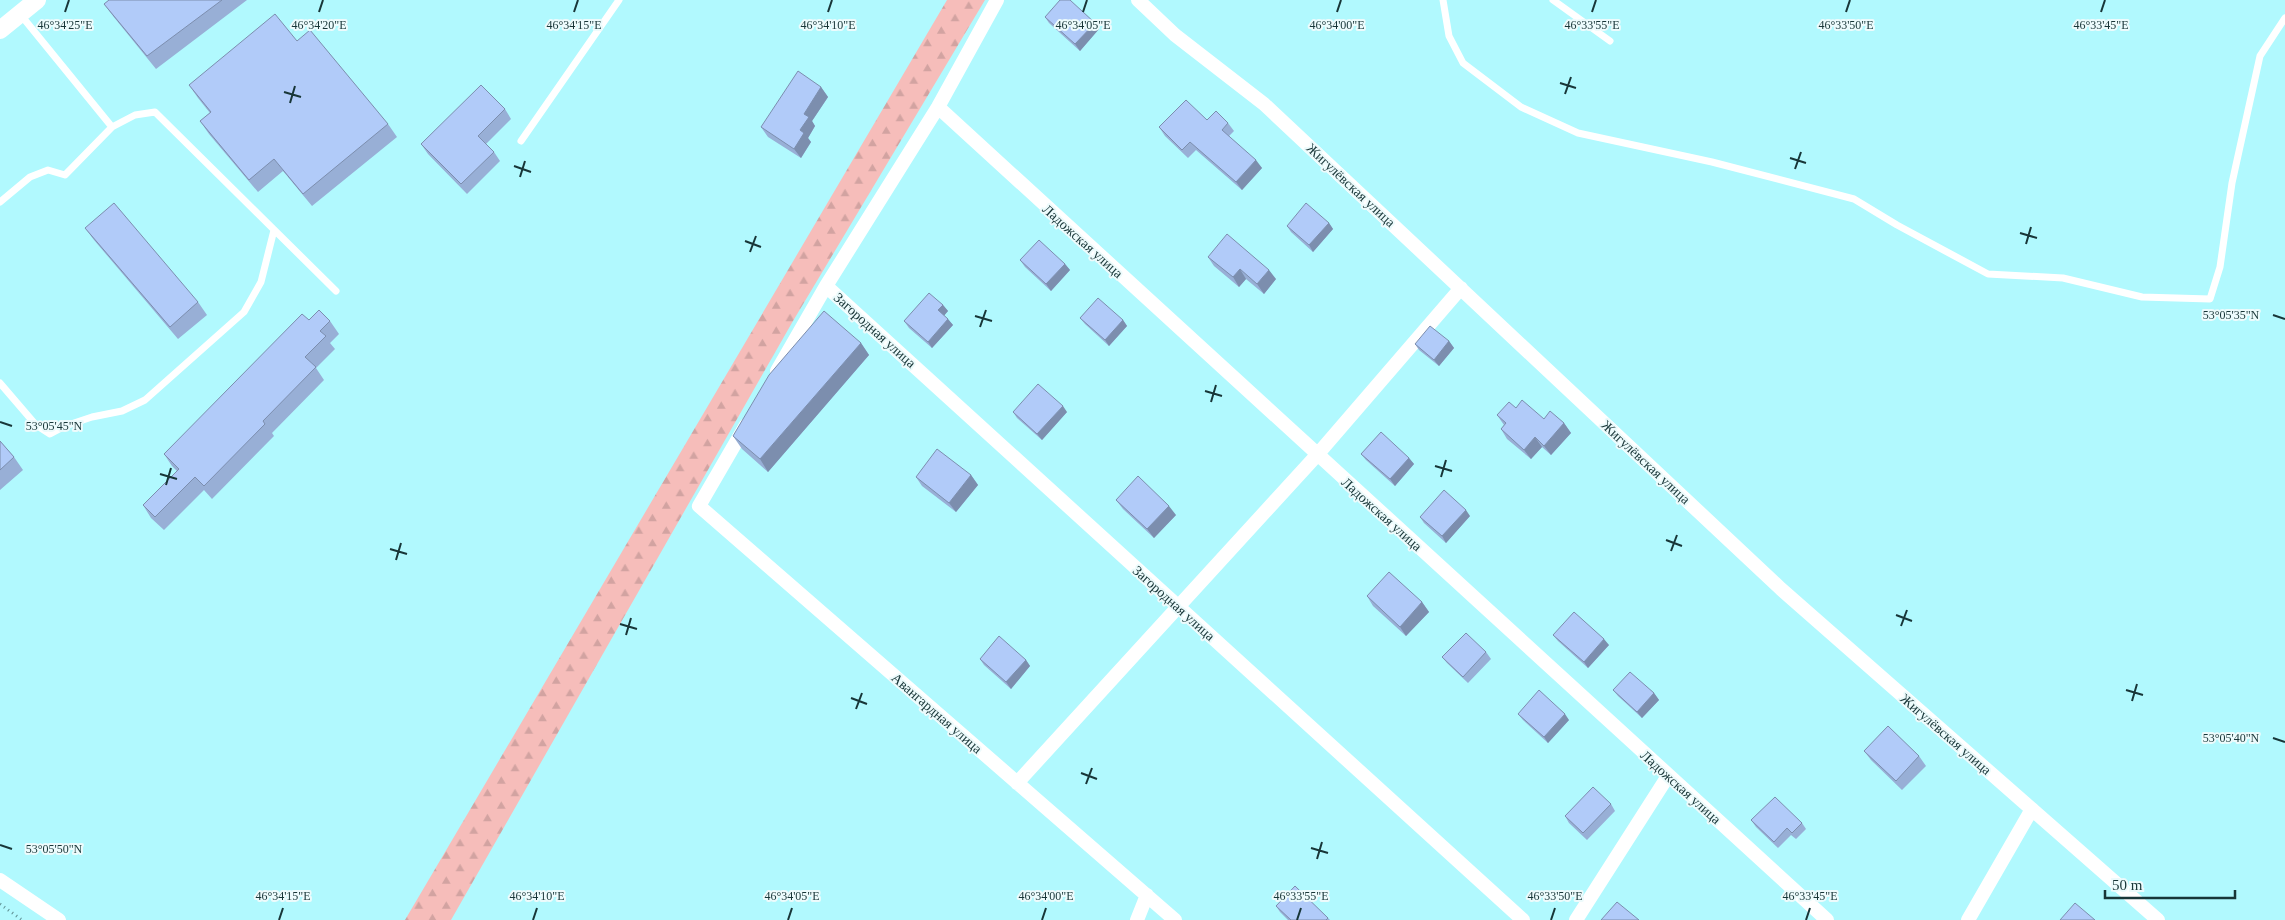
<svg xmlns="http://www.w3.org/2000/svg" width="2285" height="920" font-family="'Times New Roman',serif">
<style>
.forest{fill:url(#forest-firs)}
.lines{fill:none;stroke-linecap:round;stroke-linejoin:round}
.path{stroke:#5e8f92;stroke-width:3;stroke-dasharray:1 4;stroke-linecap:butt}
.service{stroke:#fff;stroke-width:7}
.minor{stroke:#fff;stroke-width:14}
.tertiary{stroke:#fff;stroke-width:18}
.wall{fill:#98afd6}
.shaded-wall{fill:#7c8eae}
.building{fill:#b1cbf9;stroke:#7c8eae}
.ticks{fill:none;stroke:#183638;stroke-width:2}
.labels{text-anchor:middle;stroke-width:4;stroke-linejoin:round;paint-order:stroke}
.street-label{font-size:14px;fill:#183638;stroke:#edfbfc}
.ticks-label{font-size:12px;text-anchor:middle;fill:#183638;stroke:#edfbfc;stroke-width:4;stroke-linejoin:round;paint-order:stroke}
</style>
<defs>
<pattern id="forest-firs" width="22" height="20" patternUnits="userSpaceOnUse" patternTransform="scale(1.25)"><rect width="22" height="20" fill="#f6bdba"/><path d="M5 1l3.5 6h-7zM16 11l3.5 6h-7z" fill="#d2a3a1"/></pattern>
</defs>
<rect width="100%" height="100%" fill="#b1f9fe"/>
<path class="forest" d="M947 0H985L793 321 451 920H405Z"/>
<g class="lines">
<path class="path" d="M0 904 22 920"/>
<path class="service" d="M1443 0 1449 36 1463 63 1521 107 1578 133 1712 162 1854 199 1897 225 1988 274 2063 278 2142 297 2210 299 2220 267 2232 183 2260 56 2285 18
M1553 0 1610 41
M20 14 112 127 135 115 155 112 336 291
M521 141 619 0
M0 202 30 177 48 170 65 175 112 127
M0 383 36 425 50 434 65 426 92 417 122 411 145 400 244 312 261 282 274 230"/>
<path class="minor" d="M1138 0 1175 35 1264 104 1781 589 2158 920
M938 107 1827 920
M826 286 1523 920
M777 371 826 286 938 107 997 0
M746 425 699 506 1175 920
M1017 783 1317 455 1461 288
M0 880 59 920
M1137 920 1147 895
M1576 920 1668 776
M1968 920 2032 809"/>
<path class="tertiary" d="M0 30 37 0"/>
</g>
<path class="wall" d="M109 0H247L156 69 113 16 104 4Z
M1045 17 1099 29 1080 51 1049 23Z
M297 41 388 124 397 137 312 206 283 171 258 192 209 134 200 121 210 113 198 98 189 85Z
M821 87 828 97 812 121 815 126 808 138 811 142 801 158 768 137 761 127Z
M505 109 511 119 486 144 494 152 500 161 467 194 428 154 421 144Z
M1207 120 1228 123 1234 131 1229 136 1262 168 1242 190 1196 150 1188 158 1165 136 1159 127Z
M1329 223 1333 229 1313 252 1291 232 1287 226Z
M85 228 198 302 207 315 178 339 94 240Z
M1208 257 1276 279 1264 294 1246 279 1239 287 1214 266Z
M1020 260 1065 264 1070 270 1051 291 1025 267Z
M943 305 948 311 944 315 953 325 932 348 909 328 904 321Z
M1080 318 1123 320 1127 326 1109 346 1085 324Z
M309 320 330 321 339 334 330 343 335 349 316 368 324 380 272 433 274 436 212 499 204 490 164 530 151 518 143 505 177 471 172 466 164 454Z
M1449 341 1454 348 1439 366 1419 350 1415 344Z
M861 343 869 355 768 472 742 449 733 436Z
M1516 408 1544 419 1564 423 1571 433 1551 455 1542 447 1531 459 1507 439 1501 429 1504 425 1497 415Z
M1013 412H1067L1042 440 1017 418Z
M0 441 14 457 23 470 0 490Z
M1361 454 1409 458 1414 464 1395 486 1366 460Z
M971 475 978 485 956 512 922 486 916 477Z
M1116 500 1176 515 1154 538 1123 509Z
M1470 516 1446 543 1424 523 1420 517Z
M1367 596 1422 602 1429 612 1406 636 1373 606Z
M1553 635 1609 645 1588 668 1558 641Z
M1486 652 1491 659 1468 683 1447 663 1442 657Z
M980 659 1026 660 1030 666 1011 689 984 665Z
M1613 690 1654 693 1659 700 1642 718 1618 696Z
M1518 714 1569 720 1548 743 1523 720Z
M1864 751 1919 756 1926 766 1902 790 1871 760Z
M1611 804 1615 811 1587 840 1569 823 1565 816Z
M1751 820 1802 823 1806 829 1796 839 1791 835 1778 848 1756 827Z
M1276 906 1328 918 1330 920H1288L1280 912Z"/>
<path class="shaded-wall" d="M1095 23 1099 29 1080 51 1075 44Z
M821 87 828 97 812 121 815 126 808 138 811 142 801 158 794 149 800 130 804 114Z
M1256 160 1262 168 1242 190 1236 182Z
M1329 223 1333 229 1313 252 1309 245Z
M1065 264 1070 270 1051 291 1046 284Z
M1240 269 1246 279 1239 287 1233 277Z
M1269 270 1276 279 1264 294 1257 284Z
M943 305 948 311 943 317 938 310Z
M948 319 953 325 932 348 928 342Z
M1123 320 1127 326 1109 346 1105 340Z
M1449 341 1454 348 1439 366 1434 360Z
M861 343 869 355 768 472 760 459Z
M1063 406 1067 412 1042 440 1037 434Z
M1564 423 1571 433 1551 455 1544 446Z
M1535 437 1542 447 1531 459 1524 450Z
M1409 458 1414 464 1395 486 1390 479Z
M971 475 978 485 956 512 949 503Z
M1169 506 1176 515 1154 538 1147 529Z
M1466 510 1470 516 1446 543 1442 536Z
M1422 602 1429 612 1406 636 1400 627Z
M1604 639 1609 645 1588 668 1584 662Z
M1026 660 1030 666 1011 689 1006 682Z
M1654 693 1659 700 1642 718 1637 712Z
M1565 714 1569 720 1548 743 1544 737Z"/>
<path class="building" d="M109 0H222L147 56 104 4Z
M1060 0H1070L1095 23 1075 44 1045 17Z
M275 14 297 41 310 30 388 124 303 194 274 159 249 180 200 121 211 112 189 85Z
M798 71 821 87 804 114 809 117 800 130 804 133 794 149 761 127Z
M481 85 505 109 478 136 494 152 461 184 421 144Z
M1186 100 1207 120 1216 111 1228 123 1222 130 1256 160 1236 182 1190 142 1182 150 1159 127Z
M114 203 198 302 170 327 85 228Z
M1306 203 1329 223 1309 245 1287 226Z
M1227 234 1269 270 1257 284 1240 269 1233 277 1208 257Z
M1039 240 1065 264 1046 284 1020 260Z
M929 293 943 305 938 310 948 319 928 342 904 321Z
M1098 298 1123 320 1105 340 1080 318Z
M319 310 330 321 320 331 326 336 305 357 316 367 263 421 265 424 204 486 195 477 155 517 143 505 179 469 164 454 302 314 309 320Z
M824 311 861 343 760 459 733 436 769 375Z
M1430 326 1449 341 1434 360 1415 344Z
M1038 384 1063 406 1037 434 1013 412Z
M1522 400 1544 419 1550 411 1564 423 1544 446 1535 437 1524 450 1501 429 1506 423 1497 415 1509 402 1516 408Z
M1381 432 1409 458 1390 479 1361 454Z
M0 441 14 457 0 470Z
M937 449 971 475 949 503 916 477Z
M1138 476 1169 506 1147 529 1116 500Z
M1444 490 1466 510 1442 536 1420 517Z
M1389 572 1422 602 1400 627 1367 596Z
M1574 612 1604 639 1584 662 1553 635Z
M1466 633 1486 652 1463 677 1442 657Z
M999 636 1026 660 1006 682 980 659Z
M1630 672 1654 693 1637 712 1613 690Z
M1539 690 1565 714 1544 737 1518 714Z
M1888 726 1919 756 1896 781 1864 751Z
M1593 787 1611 804 1583 833 1565 816Z
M1775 797 1802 823 1792 833 1787 828 1774 842 1751 820Z
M1295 886 1328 918 1326 920H1291L1276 906Z
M1617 902 1639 920H1601Z
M2075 903 2095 920H2060Z"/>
<path class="ticks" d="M65 12 69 0M319 12 323 0M574 12 578 0M828 12 832 0M1083 12 1087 0M1337 12 1341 0M1592 12 1596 0M1846 12 1850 0M2101 12 2105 0M1560 83 1576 88M284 92 301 97M1565 94 1571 77M290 103 295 86M1790 158 1806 163M514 166 531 172M1795 169 1801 152M520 177 525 161M2020 233 2037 238M745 241 761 247M2026 244 2031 227M750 252 756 236M2273 315 2285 319M975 316 992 321M980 327 986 310M1205 391 1222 396M1211 402 1216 385M0 422 12 426M1435 466 1452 471M160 474 177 479M1441 477 1446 460M166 485 171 468M1666 540 1682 546M390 549 407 554M1671 551 1677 535M396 560 401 543M1896 615 1912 621M620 624 637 629M1901 626 1907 610M626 635 631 618M2126 690 2143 695M851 698 867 704M2132 701 2137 684M856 709 862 693M2273 738 2285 742M1081 773 1097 779M1086 784 1092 768M0 845 12 849M1311 848 1328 853M1317 859 1322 842M279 920 283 908M533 920 537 908M788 920 792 908M1042 920 1046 908M1297 920 1301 908M1551 920 1555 908M1806 920 1810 908"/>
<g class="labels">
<g class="street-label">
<text transform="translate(1351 185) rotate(43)" y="5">Жигулёвская улица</text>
<text transform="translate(1083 241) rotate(42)" y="5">Ладожская улица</text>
<text transform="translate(875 330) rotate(42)" y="5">Загородная улица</text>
<text transform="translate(1646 462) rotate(43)" y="5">Жигулёвская улица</text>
<text transform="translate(1382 514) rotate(42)" y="5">Ладожская улица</text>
<text transform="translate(1174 603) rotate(42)" y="5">Загородная улица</text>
<text transform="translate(937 713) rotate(41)" y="5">Авангардная улица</text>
<text transform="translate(1946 734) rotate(41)" y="5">Жигулёвская улица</text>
<text transform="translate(1681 787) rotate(42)" y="5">Ладожская улица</text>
</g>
</g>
<g class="ticks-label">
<text x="65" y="29">46°34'25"E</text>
<text x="319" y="29">46°34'20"E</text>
<text x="574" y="29">46°34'15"E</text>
<text x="828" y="29">46°34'10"E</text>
<text x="1083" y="29">46°34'05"E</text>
<text x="1337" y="29">46°34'00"E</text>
<text x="1592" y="29">46°33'55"E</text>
<text x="1846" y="29">46°33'50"E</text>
<text x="2101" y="29">46°33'45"E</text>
<text x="2231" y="319">53°05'35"N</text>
<text x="54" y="430">53°05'45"N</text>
<text x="2231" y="742">53°05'40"N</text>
<text x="54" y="853">53°05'50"N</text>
<text x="283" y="900">46°34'15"E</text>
<text x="537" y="900">46°34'10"E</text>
<text x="792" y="900">46°34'05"E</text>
<text x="1046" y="900">46°34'00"E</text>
<text x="1301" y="900">46°33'55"E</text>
<text x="1555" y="900">46°33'50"E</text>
<text x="1810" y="900">46°33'45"E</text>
</g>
<path d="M2105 890v8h130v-8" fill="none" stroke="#183638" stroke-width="2.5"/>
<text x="2112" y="890" font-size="15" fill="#183638" stroke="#edfbfc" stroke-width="4" paint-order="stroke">50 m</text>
</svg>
